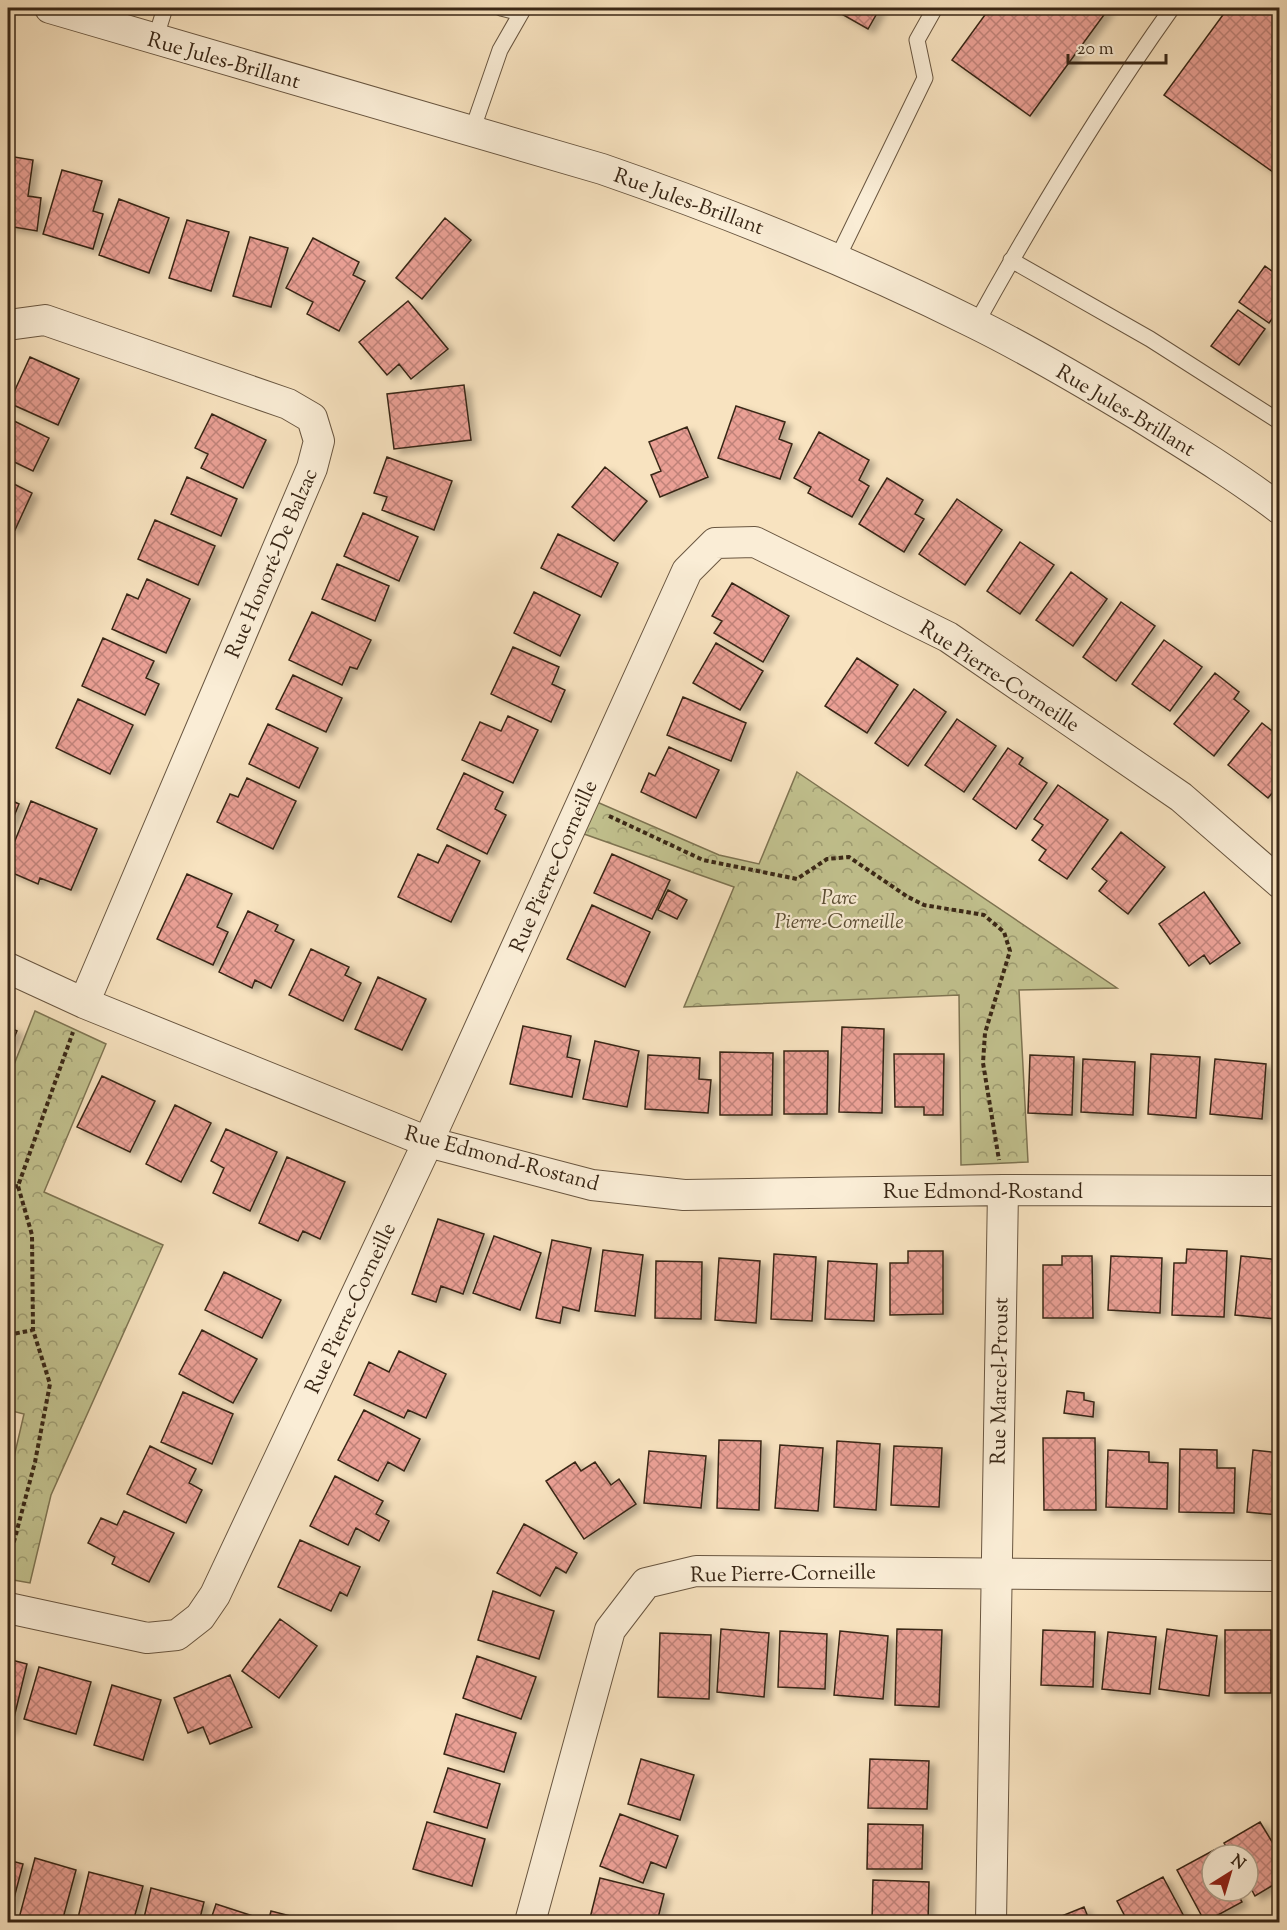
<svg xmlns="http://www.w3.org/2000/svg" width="1287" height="1930" font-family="'Sorts Mill Goudy',serif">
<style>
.park{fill:url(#park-crowns);stroke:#7e7452;stroke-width:1.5}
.building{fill:url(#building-cross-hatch);stroke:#392716;stroke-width:1.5;filter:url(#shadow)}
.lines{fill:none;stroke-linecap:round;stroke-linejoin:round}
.lane-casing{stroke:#695640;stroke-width:17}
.street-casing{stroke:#695640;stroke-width:32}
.path{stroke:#392716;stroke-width:4;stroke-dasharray:4.5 3;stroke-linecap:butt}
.lane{stroke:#faedd6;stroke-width:15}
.street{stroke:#faedd6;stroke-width:30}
.labels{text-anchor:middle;stroke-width:4.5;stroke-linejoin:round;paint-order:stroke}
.street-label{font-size:21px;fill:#392716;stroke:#faedd6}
.park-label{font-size:21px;font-style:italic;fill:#5b4e34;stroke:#faedd6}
</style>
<defs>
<pattern id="park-crowns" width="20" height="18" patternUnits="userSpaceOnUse" patternTransform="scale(1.5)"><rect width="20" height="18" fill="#c2c28f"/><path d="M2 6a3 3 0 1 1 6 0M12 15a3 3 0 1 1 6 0" fill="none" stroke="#9f9e74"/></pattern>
<pattern id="building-cross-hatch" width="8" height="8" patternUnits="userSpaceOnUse" patternTransform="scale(1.5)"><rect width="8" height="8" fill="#eaa095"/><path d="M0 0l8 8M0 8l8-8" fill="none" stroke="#bf8279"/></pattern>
<filter id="shadow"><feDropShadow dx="6" dy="4" stdDeviation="3" flood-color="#0004"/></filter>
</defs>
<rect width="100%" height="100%" fill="#f8e3c0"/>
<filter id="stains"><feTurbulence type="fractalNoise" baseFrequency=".00333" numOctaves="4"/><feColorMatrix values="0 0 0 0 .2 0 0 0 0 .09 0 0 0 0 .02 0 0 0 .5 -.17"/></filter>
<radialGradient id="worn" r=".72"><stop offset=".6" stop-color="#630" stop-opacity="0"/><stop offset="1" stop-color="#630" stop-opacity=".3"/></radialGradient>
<path class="park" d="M797 772 1117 988 1019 990 1028 1162 961 1165 959 995 684 1007 734 887 584 834 597 802 719 855 759 864Z
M35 1011 106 1044 44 1192 163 1245 51 1495 30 1583 8 1579V1483L24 1414 8 1410V1080Z"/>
<path class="building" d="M831 8H880L868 29Z
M990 8H1109L1030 116 952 60Z
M1228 8H1280V177L1164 95Z
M8 156 33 160 28 196 41 198 37 231 8 226Z
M62 170 102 181 93 211 103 214 93 249 43 234Z
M119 199 169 218 149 273 99 255Z
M445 218 471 240 422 299 396 278Z
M187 220 229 232 211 291 169 278Z
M250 237 288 248 271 307 233 296Z
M313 238 359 262 353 275 365 281 339 331 307 314 313 302 286 288Z
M1265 266 1280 277V308L1269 323 1239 302Z
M408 301 448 349 411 379 399 364 387 375 359 342Z
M1238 310 1265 329 1239 365 1211 346Z
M30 357 79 379 58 425 9 403Z
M464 385 471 440 394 449 387 394Z
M736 406 785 422 779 439 792 444 780 479 718 458Z
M212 414 266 440 243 488 201 468 208 454 195 448Z
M8 418 49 438 33 471 8 459Z
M687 427 708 477 660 497 651 475 661 471 649 442Z
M819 432 869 460 859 480 869 486 852 517 808 493 811 487 794 478Z
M387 457 452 481 434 530 382 510 387 497 374 493Z
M605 467 647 501 614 541 572 507Z
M187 477 237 499 221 536 171 514Z
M887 478 923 500 915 514 924 519 904 552 859 524Z
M8 481 32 493 15 530 8 526Z
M957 499 1002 530 965 585 919 554Z
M363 513 418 537 399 581 344 556Z
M155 520 215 546 198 585 138 559Z
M558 534 618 563 601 597 541 568Z
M1020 542 1054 565 1020 614 987 591Z
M337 564 389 586 375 621 322 599Z
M1071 572 1107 599 1073 646 1036 620Z
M147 579 190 599 166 653 112 629 127 594 138 599Z
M732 583 789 616 763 662 714 633 722 621 712 616Z
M534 592 580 615 560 656 514 633Z
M1121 602 1155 626 1116 681 1083 657Z
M312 612 371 640 357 669 350 667 342 685 289 660Z
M103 638 154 661 146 678 159 684 145 715 82 686Z
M1164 640 1202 667 1170 711 1132 684Z
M716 643 763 671 740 710 693 683Z
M513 647 559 667 552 684 565 690 551 722 491 694Z
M857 658 898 685 867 733 825 706Z
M1215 673 1239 692 1234 699 1249 711 1214 756 1174 724Z
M293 675 342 698 326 732 276 709Z
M914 689 946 712 908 766 875 743Z
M683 697 746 723 731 761 667 735Z
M78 699 133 725 110 774 56 748Z
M508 716 538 730 513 783 462 760 480 722 501 731Z
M957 719 996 746 964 792 925 765Z
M1262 723 1280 737V784L1268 798 1228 765Z
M268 724 318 748 299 788 249 764Z
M669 747 719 770 696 818 641 792 649 773 655 776Z
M1008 748 1023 758 1019 764 1047 783 1016 829 973 799Z
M464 773 503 792 495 809 506 815 487 854 437 829Z
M247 778 296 801 273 849 217 822 230 794 238 797Z
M1058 785 1108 820 1067 879 1039 860 1046 850 1032 840 1043 825 1034 819Z
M8 799 19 804 8 831Z
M31 801 97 829 71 890 40 878 38 884 8 871V858Z
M1121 832 1165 867 1128 914 1099 891 1107 881 1092 869Z
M447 845 480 861 451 922 398 897 418 854 438 863Z
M612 854 670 880 652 919 594 893Z
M187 874 232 894 217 927 228 932 213 965 157 939Z
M668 890 687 900 677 919 658 910Z
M1204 892 1240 943 1210 964 1204 955 1189 966 1159 924Z
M592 905 650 932 625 987 567 959Z
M248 911 278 925 275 931 294 940 271 988 255 980 252 988 219 972Z
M311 949 349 967 345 975 361 983 343 1021 289 995Z
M378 977 426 999 402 1050 355 1029Z
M523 1026 571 1036 567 1057 580 1060 572 1097 510 1084Z
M8 1027 17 1031 8 1052Z
M842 1027 884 1029 882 1113 839 1112Z
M595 1041 639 1051 627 1107 583 1099Z
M784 1051H828L827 1114H784Z
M720 1052 773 1053 772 1115H720Z
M894 1054H944L943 1115H924V1107H895Z
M1151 1054 1200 1057 1196 1118 1148 1114Z
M648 1055 700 1058 699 1079 711 1080 708 1113 645 1109Z
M1030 1055 1074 1057 1072 1115 1028 1113Z
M1083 1059 1135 1062 1133 1115 1081 1112Z
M1215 1059 1266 1064 1262 1119 1210 1114Z
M102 1076 155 1101 130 1152 77 1127Z
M175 1105 211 1123 181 1182 146 1164Z
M226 1129 277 1152 250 1211 213 1193 224 1168 211 1161Z
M287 1157 345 1182 320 1239 303 1231 298 1241 259 1223Z
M438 1219 484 1234 463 1294 441 1286 436 1302 412 1294Z
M494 1236 541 1253 520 1310 473 1293Z
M552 1240 591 1248 579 1311 563 1307 560 1323 536 1318Z
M1187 1249 1227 1251 1224 1317 1172 1315 1174 1263H1186Z
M603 1250 643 1255 635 1316 595 1311Z
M908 1251H943V1314L890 1315V1263H908Z
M774 1254 816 1257 812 1321 771 1319Z
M1062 1256H1092L1093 1318H1043V1265H1062Z
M1111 1256 1162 1258 1160 1313 1108 1310Z
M1241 1256 1280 1260V1290L1277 1319 1235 1315Z
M719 1258 760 1261 756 1323 715 1320Z
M656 1261 702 1262 701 1319 655 1318Z
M828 1261 877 1264 874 1321 825 1319Z
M224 1272 281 1300 262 1338 205 1310Z
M202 1330 257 1359 233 1403 179 1374Z
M399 1351 446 1374 426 1418 408 1410 404 1418 354 1395 369 1362 389 1372Z
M1067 1391 1084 1393V1400L1094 1402 1093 1417 1064 1413Z
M183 1392 233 1414 212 1464 161 1442Z
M364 1410 420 1439 404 1471 388 1462 378 1481 338 1460Z
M1043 1438H1095L1096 1510H1044Z
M719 1440 761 1441 759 1510 717 1508Z
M837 1441 880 1444 876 1510 834 1507Z
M780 1445 823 1448 818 1511 775 1508Z
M150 1446 196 1469 189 1483 202 1490 186 1523 127 1494Z
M894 1446 942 1448 939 1507 891 1505Z
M1180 1449 1217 1450V1468H1235L1234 1513 1179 1512Z
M1108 1450 1149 1452V1462L1168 1463 1167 1509 1106 1507Z
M1253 1450 1280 1453V1515L1247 1512Z
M649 1451 706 1456 701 1508 644 1503Z
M575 1462 581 1471 595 1462 611 1485 619 1479 636 1504 584 1539 546 1481Z
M335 1476 383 1501 376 1514 389 1521 379 1541 356 1528 348 1545 310 1526Z
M124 1511 174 1533 149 1582 112 1564 115 1557 88 1543 101 1518 117 1525Z
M524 1524 577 1553 566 1573 556 1567 540 1596 497 1573Z
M300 1540 360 1567 347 1596 340 1592 331 1611 278 1587Z
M493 1591 554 1611 539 1659 478 1640Z
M280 1619 317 1646 279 1698 242 1671Z
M721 1629 769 1633 764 1697 717 1692Z
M897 1629 942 1630 939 1707 895 1705Z
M1167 1629 1217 1636 1209 1696 1159 1689Z
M1043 1630 1095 1632 1093 1687 1041 1685Z
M1225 1630H1271V1693H1225Z
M780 1631 827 1634 825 1689 778 1687Z
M840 1631 888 1636 883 1699 834 1695Z
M1108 1632 1156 1637 1150 1694 1102 1689Z
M660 1633 711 1635 709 1699 658 1697Z
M477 1656 536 1677 521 1719 463 1698Z
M8 1659 27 1664 11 1730 8 1729Z
M39 1667 91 1682 76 1734 24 1719Z
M230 1675 252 1727 210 1744 203 1727 188 1733 174 1698Z
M112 1685 161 1700 143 1760 94 1745Z
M456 1714 516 1733 504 1772 444 1754Z
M641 1759 694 1775 680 1820 628 1804Z
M870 1759 929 1761 927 1809 868 1808Z
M448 1768 500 1784 487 1828 434 1812Z
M620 1814 678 1836 666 1868 651 1862 643 1883 600 1866Z
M427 1822 485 1839 472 1886 413 1869Z
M1260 1822 1280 1855V1881L1255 1896 1248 1883V1855H1231L1224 1843Z
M868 1824 923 1825 922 1869H867Z
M1214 1850 1217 1855H1212V1891H1236L1242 1902 1205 1922 1177 1870Z
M35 1858 76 1870 62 1922H18Z
M8 1860 23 1864 8 1921Z
M89 1872 143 1886 133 1922H77Z
M1163 1877 1187 1922H1128L1117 1901Z
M600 1878 664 1894 657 1922H589Z
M873 1880 929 1882 928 1922H872Z
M151 1888 204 1902 199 1922H143Z
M216 1904 256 1917 254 1922H210Z
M1084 1907 1090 1922H1047Z
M271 1911 302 1919 301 1922H268Z"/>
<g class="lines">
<defs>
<path id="lane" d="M501 8 521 13
M155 40 165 8
M472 131 500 50 524 8
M837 259 925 78 917 40 935 8
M1011 260 1150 339 1280 422
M976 324C1036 215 1100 109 1172 8"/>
<path id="street" d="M50 8 602 169C729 213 854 263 974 323 1029 350 1083 382 1136 414 1184 444 1234 474 1280 509
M8 325 45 320 288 404 312 418 319 441 312 468 84 1003
M8 968 84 1003 428 1142 592 1185 684 1195 1003 1190 1280 1191
M8 1608 147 1638 177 1635 200 1617 215 1595 428 1142 687 571 715 543 755 542 948 637 1181 797 1280 883
M530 1922 610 1630 646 1583 696 1571 1280 1576
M991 1922 1003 1190"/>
</defs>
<use href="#lane" class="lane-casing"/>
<use href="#street" class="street-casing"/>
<path class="path" d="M609 816 703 860 797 879 827 859 849 857 908 897 924 905 984 915 1004 932 1010 951 985 1033 983 1063 999 1160
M8 1188 18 1186
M8 1335 33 1330
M8 1564 35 1462 50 1384 33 1330 32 1235 18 1186 73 1032"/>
<use href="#lane" class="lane"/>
<use href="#street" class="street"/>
</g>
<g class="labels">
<g class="street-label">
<text transform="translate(224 60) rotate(16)" y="7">Rue Jules-Brillant</text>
<text transform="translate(689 201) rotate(20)" y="7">Rue Jules-Brillant</text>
<text transform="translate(1126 410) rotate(31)" y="7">Rue Jules-Brillant</text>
<text transform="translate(271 563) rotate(-67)" y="7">Rue Honoré-De Balzac</text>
<text transform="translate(1000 676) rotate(33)" y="7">Rue Pierre-Corneille</text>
<text transform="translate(553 866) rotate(-66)" y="7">Rue Pierre-Corneille</text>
<text transform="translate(502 1158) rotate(15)" y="7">Rue Edmond-Rostand</text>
<text x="983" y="1198">Rue Edmond-Rostand</text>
<text transform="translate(350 1308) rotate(-65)" y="7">Rue Pierre-Corneille</text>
<text transform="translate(999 1381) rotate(-89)" y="7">Rue Marcel-Proust</text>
<text transform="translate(783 1573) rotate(-1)" y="7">Rue Pierre-Corneille</text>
</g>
<g class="park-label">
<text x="839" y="904">Parc<tspan x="839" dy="24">Pierre-Corneille</tspan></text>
</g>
</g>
<rect width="1287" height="1930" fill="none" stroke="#f8e3c0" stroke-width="30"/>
<rect x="9" y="9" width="1269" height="1912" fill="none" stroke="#392716" stroke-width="3"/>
<rect x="15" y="15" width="1257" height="1900" fill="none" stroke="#392716" stroke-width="1.5"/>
<g transform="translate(1230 1873) rotate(37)"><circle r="28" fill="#faedd6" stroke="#ad9e89" stroke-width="1.5"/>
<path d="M0-4.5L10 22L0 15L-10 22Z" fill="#8f2418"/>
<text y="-9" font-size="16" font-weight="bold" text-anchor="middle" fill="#392716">N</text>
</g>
<path d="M1068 54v9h98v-9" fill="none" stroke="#392716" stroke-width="3"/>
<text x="1077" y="54" font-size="18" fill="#392716" stroke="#faedd6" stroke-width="4.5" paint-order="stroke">20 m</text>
<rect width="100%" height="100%" filter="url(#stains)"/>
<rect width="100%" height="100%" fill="url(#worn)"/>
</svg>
